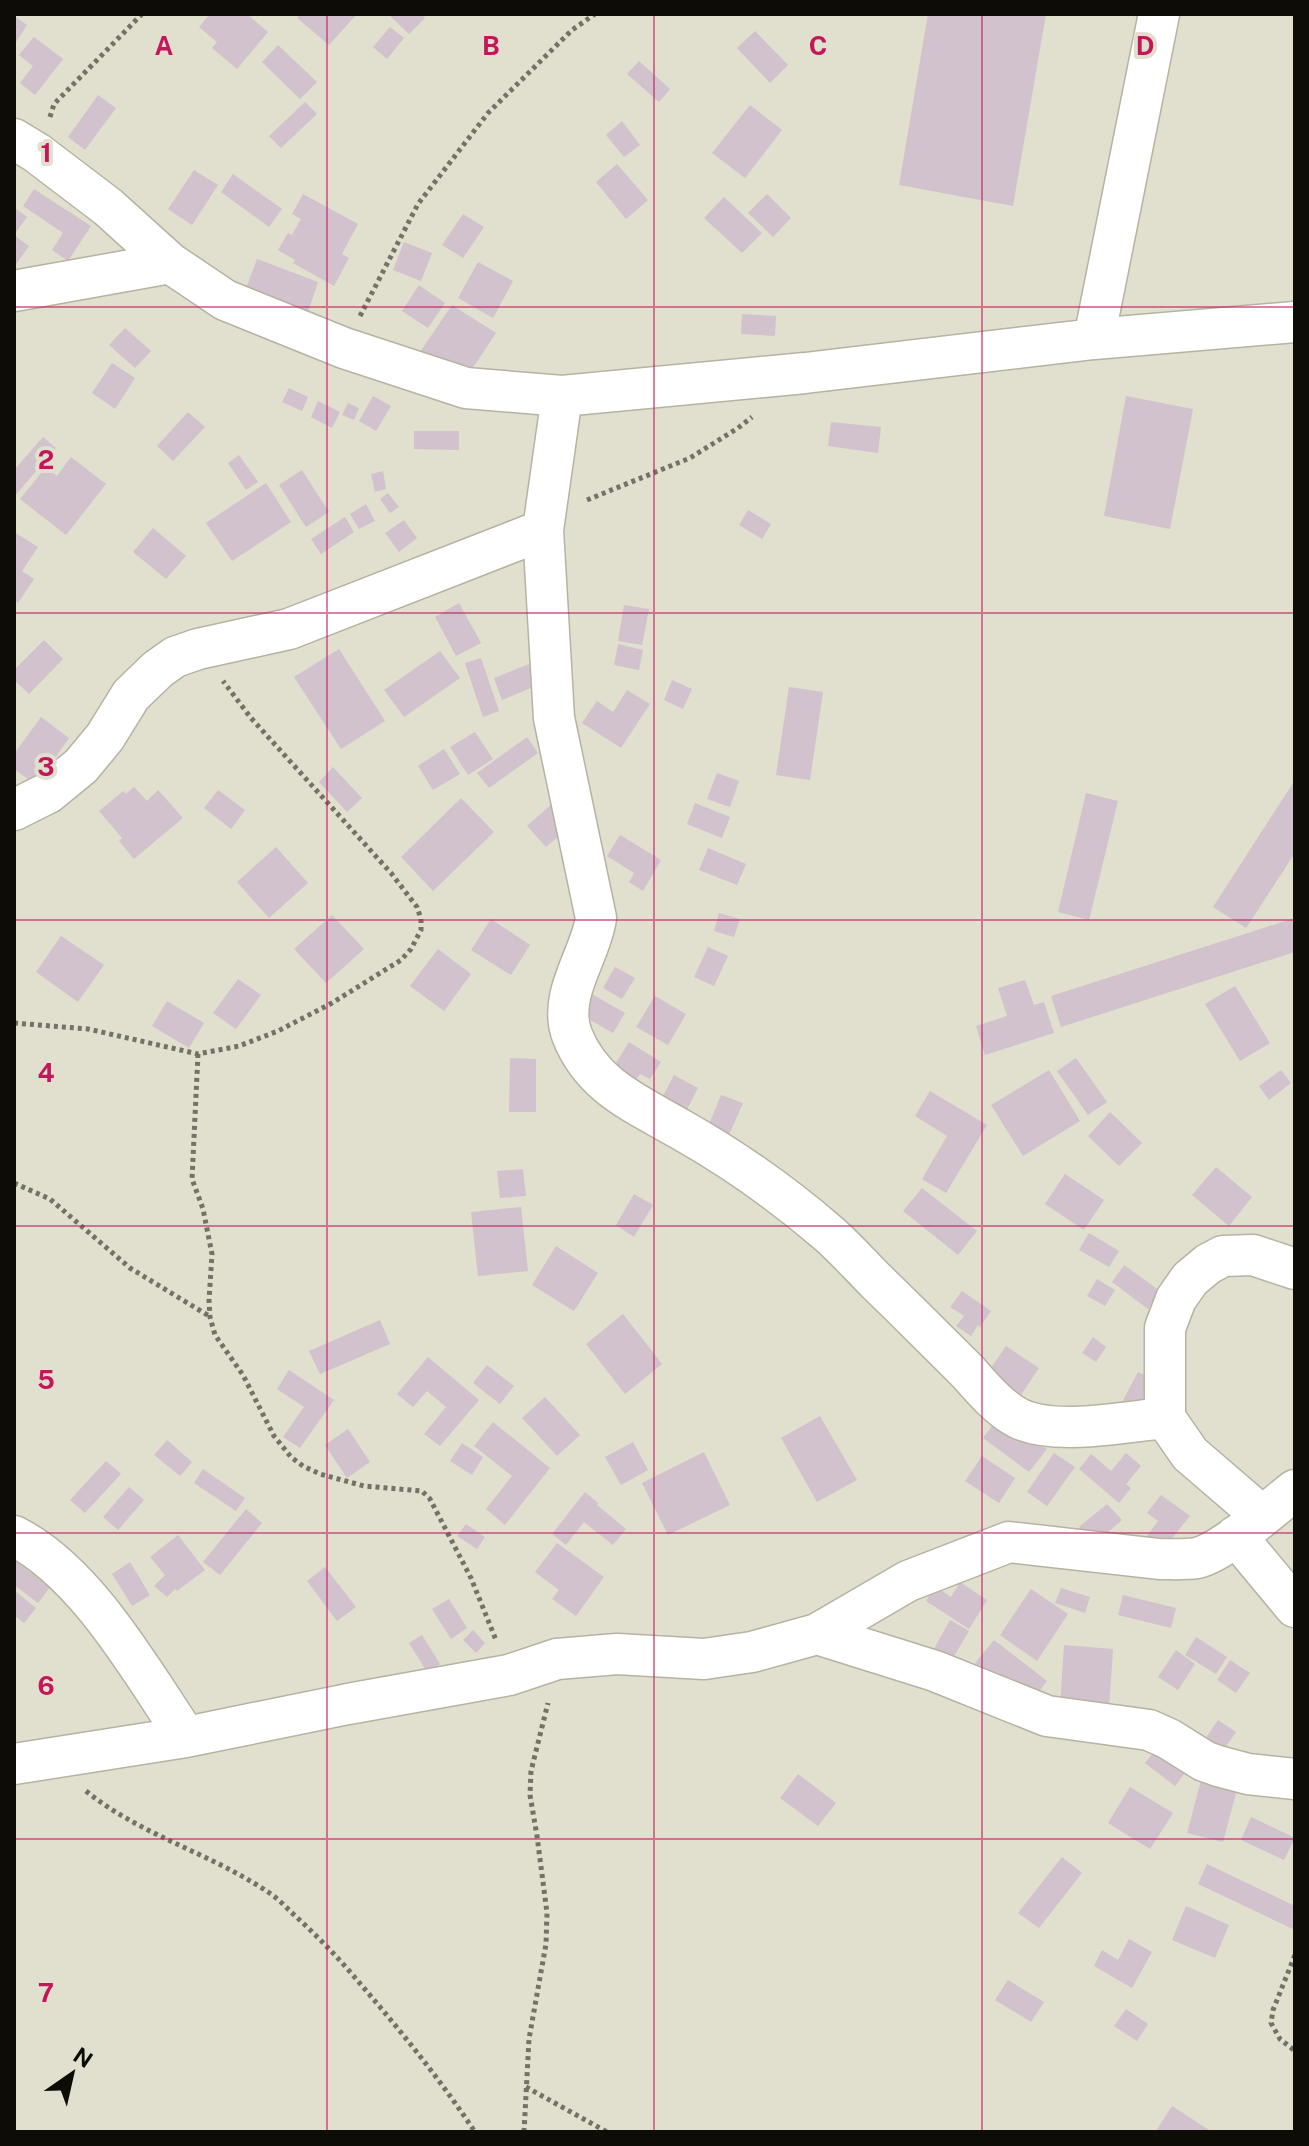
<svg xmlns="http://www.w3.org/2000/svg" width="1309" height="2146" font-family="'Public Sans',sans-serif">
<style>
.building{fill:#d1c2cd}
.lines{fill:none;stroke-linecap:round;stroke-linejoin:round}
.minor-casing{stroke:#b6b3a3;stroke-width:43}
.path{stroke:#737267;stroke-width:5;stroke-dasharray:4 4;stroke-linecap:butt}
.minor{stroke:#fff;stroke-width:40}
.grid{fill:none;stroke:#c2185b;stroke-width:2;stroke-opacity:0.55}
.grid-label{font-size:26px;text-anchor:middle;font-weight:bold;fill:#c2185b;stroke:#e1dfce;stroke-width:8;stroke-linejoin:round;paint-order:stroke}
</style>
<rect width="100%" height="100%" fill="#e1dfce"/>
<path class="building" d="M210 14H247L268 32 237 69 212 48 217 42 199 27Z
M300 14H357L329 45 297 18Z
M388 14H421L425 18 409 34Z
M928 14H1046L1013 206 899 185Z
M14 16 27 25 14 45Z
M390 27 404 38 387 59 373 47Z
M755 31 788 65 770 83 737 48Z
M34 37 63 59 35 95 20 83 33 66 19 55Z
M278 45 317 82 300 99 262 62Z
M639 61 670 89 659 102 627 74Z
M98 95 116 108 85 150 68 137Z
M305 102 317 114 281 148 269 136Z
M750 105 782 130 745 178 712 153Z
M622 121 640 145 624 157 606 135Z
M617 164 648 200 626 219 596 182Z
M194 170 218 185 192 225 168 209Z
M233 174 282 209 269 227 221 192Z
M34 189 91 226 68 261 52 250 63 233 23 206Z
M303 194 358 224 342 254 349 258 334 286 293 263 295 260 278 250 288 233 292 235 301 219 292 214Z
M767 194 791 218 773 237 748 213Z
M724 197 762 233 742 253 704 218Z
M14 207 27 217 14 235 29 246 14 267Z
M463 214 484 227 463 258 442 245Z
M404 242 432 253 421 281 393 270Z
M257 259 318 282 303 327 240 304Z
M478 262 513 281 493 318 458 298Z
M419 285 445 303 428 328 402 311Z
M452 305 496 333 464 381 420 352Z
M742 314 776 316 775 336 741 334Z
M125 328 151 351 135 368 109 345Z
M112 363 135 378 115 409 92 393Z
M289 388 308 397 302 411 282 402Z
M373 396 391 406 376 431 359 421Z
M1126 396 1193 409 1170 529 1104 516Z
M318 401 340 412 332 428 311 417Z
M348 403 359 408 354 420 342 415Z
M188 412 205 427 173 461 157 446Z
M831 422 881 427 878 453 828 446Z
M414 431H459V450L414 449Z
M43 437 56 448 14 497V470Z
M239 455 258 482 246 490 228 463Z
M71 457 106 484 66 535 20 499 46 467 57 476Z
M302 470 329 512 306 527 279 485Z
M383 471 386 489 375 492 371 474Z
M266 483 291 522 232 561 206 523Z
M388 493 399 507 390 513 380 499Z
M366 504 375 521 359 529 350 514Z
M748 510 771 524 762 539 739 525Z
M345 517 354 532 321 554 311 539Z
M404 520 417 538 399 552 385 533Z
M153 528 186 556 166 579 133 552Z
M14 532 38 547 22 571 34 579 18 603 14 600Z
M459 603 481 643 456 656 435 617Z
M624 605 649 609 642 645 618 641Z
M44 640 63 659 29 694 14 680V670Z
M618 644 643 650 639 670 614 665Z
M339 649 385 721 341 749 294 677Z
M440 651 460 678 404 717 384 690Z
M481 658 499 711 483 717 465 663Z
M529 664 538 685 502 700 494 678Z
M672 680 692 689 683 709 664 700Z
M789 687 823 692 810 780 776 775Z
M627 690 650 704 621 748 582 723 597 701 613 712Z
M41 717 69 738 36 785 14 769V754Z
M475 732 493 759 468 775 450 747Z
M527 737 538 753 489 788 477 773Z
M444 749 460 774 433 790 418 766Z
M333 767 362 798 347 812 319 782Z
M717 773 739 781 730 807 707 799Z
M1295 780V853L1246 928 1213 907Z
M134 787 147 801 158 790 183 818 134 859 119 841 122 838 99 811 123 791 126 794Z
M218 790 245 810 231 829 204 808Z
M1086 793 1118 801 1089 920 1058 912Z
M461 798 494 832 433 891 401 857Z
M554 802 573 824 546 847 527 826Z
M695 803 730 817 722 838 687 824Z
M620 835 661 860 643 891 629 882 634 873 607 856Z
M276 847 308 883 269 918 237 882Z
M708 848 746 864 737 885 699 870Z
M719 913 740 919 734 937 714 931Z
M332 915 364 949 326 983 294 949Z
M1295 918V952L1061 1027 1051 996Z
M491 919 530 945 511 975 471 950Z
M61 936 104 965 78 1002 36 972Z
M708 947 728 956 714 986 694 977Z
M438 949 471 974 444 1011 410 986Z
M615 967 635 978 622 999 603 988Z
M238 979 261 995 236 1029 213 1013Z
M1025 980 1034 1005 1044 1002 1054 1033 985 1055 976 1026 1007 1016 998 988Z
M1235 986 1270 1043 1240 1061 1205 1004Z
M590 993 625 1013 613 1033 578 1013Z
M655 996 686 1014 668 1045 636 1027Z
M167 1001 204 1023 189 1048 152 1026Z
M629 1042 661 1062 650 1079 640 1074 630 1090 608 1076Z
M510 1058 536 1059V1112H509Z
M1076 1058 1107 1102 1088 1115 1057 1071Z
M1049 1070 1080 1121 1023 1156 991 1105Z
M1281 1070 1291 1083 1269 1100 1259 1086Z
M674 1075 698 1088 681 1121 657 1107Z
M930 1091 987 1125 946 1193 922 1179 947 1136 915 1116Z
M721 1095 743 1103 729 1135 708 1127Z
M1110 1112 1142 1143 1119 1166 1088 1136Z
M1216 1167 1252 1197 1229 1226 1192 1195Z
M523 1169 526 1196 500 1198 497 1171Z
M1065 1174 1104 1200 1084 1230 1045 1204Z
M922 1188 977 1231 958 1255 903 1211Z
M634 1194 653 1205 634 1237 616 1225Z
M521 1207 528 1271 478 1276 471 1212Z
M1089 1233 1119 1251 1109 1267 1079 1250Z
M556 1246 598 1273 574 1311 532 1285Z
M1124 1265 1160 1291 1148 1309 1112 1282Z
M1097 1279 1115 1290 1105 1306 1087 1296Z
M962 1291 991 1311 980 1327 978 1325 971 1336 956 1326 964 1316 950 1307Z
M623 1314 662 1364 625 1394 586 1344Z
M380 1320 390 1344 320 1374 309 1351Z
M1093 1337 1106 1347 1096 1362 1082 1353Z
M1006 1346 1039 1368 1017 1401 984 1378Z
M428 1357 479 1400 440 1446 424 1434 446 1407 427 1391 413 1407 397 1394Z
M487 1365 514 1386 500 1404 473 1383Z
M289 1370 334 1400 300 1448 283 1437 304 1407 277 1389Z
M1138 1372 1153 1379 1136 1412 1121 1404Z
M545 1397 580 1435 557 1456 522 1418Z
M1001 1414 1047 1449 1029 1472 983 1438Z
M820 1416 857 1480 817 1502 781 1438Z
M493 1422 550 1468 505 1525 486 1509 512 1476 474 1446Z
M348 1429 370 1462 347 1478 325 1445Z
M167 1440 192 1462 180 1476 154 1455Z
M633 1442 648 1470 621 1485 605 1457Z
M462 1443 483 1457 472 1475 450 1461Z
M704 1452 730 1505 668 1535 642 1483Z
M1054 1453 1075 1467 1047 1506 1027 1492Z
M1126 1453 1141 1466 1126 1484 1131 1488 1119 1503 1079 1469 1091 1454 1111 1471Z
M982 1456 1015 1478 999 1503 965 1481Z
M106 1461 121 1474 85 1513 70 1500Z
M203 1469 245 1498 236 1511 194 1483Z
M129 1487 144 1500 118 1530 103 1517Z
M585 1492 598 1503 597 1505 626 1529 613 1545 584 1522 566 1545 552 1534Z
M1161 1495 1190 1516 1161 1552 1144 1540 1158 1521 1147 1513Z
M1107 1504 1122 1520 1094 1544 1079 1527Z
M246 1509 262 1523 220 1575 203 1562Z
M466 1524 485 1537 477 1549 457 1536Z
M178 1535 205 1570 177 1591 175 1589 167 1597 154 1586 165 1575 150 1557Z
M557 1543 604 1577 576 1616 552 1599 559 1590 535 1572Z
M15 1561 50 1587 38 1603 14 1585Z
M130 1562 150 1595 132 1606 112 1574Z
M325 1567 356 1607 337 1621 307 1581Z
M960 1582 987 1600 969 1629 926 1601 935 1586 951 1597Z
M1061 1588 1090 1597 1085 1613 1055 1603Z
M1031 1589 1068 1614 1037 1661 1000 1635Z
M14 1590 36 1608 24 1623 14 1615Z
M1123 1595 1176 1608 1171 1628 1118 1615Z
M449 1599 467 1628 451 1639 432 1609Z
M950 1620 969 1631 947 1668 929 1658Z
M473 1630 485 1643 476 1653 463 1640Z
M422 1635 440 1664 427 1672 409 1643Z
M1196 1637 1227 1657 1216 1674 1185 1655Z
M994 1640 1047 1681 1030 1704 975 1663Z
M1064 1645 1113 1649 1109 1709 1060 1706Z
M1176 1650 1195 1664 1178 1690 1158 1677Z
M1230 1660 1250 1673 1236 1693 1217 1680Z
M1218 1720 1236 1732 1215 1762 1198 1750Z
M1161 1743 1191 1765 1175 1786 1145 1763Z
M1203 1773 1239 1782 1223 1842 1187 1833Z
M798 1774 836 1803 818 1826 780 1798Z
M1130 1787 1173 1813 1150 1849 1108 1823Z
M1251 1817 1295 1838 1284 1860 1241 1840Z
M1062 1857 1082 1873 1039 1928 1018 1913Z
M1207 1864 1295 1906V1930L1198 1884Z
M1186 1906 1229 1925 1215 1958 1172 1940Z
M1129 1939 1152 1952 1132 1988 1094 1966 1102 1950 1118 1960Z
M1008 1980 1044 2002 1031 2022 995 2000Z
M1126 2009 1148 2024 1137 2041 1114 2026Z
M1172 2106 1212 2132H1158L1156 2131Z"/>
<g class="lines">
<defs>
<path id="minor" d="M14 139 37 153 108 207 170 263 225 300 344 348 466 388 562 396 805 373 1094 339 1295 322
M14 291 170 263
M1094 339 1159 14
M562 396 543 530 554 718 596 918C591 955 557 995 572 1035 592 1086 635 1103 680 1129 733 1159 783 1194 829 1234 846 1249 861 1266 877 1282 908 1312 938 1342 968 1372 982 1388 999 1408 1018 1418 1055 1436 1123 1422 1165 1418
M14 810 48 793 81 766 105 737 131 695 158 669 175 657 198 649 289 629 543 530
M1262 1516 1190 1454 1165 1418V1328L1176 1299 1190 1279 1208 1264 1223 1256 1253 1255 1295 1269
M14 1536C87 1573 141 1671 186 1737
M1236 1536 1295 1607
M817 1634 935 1671 1047 1716 1149 1730 1169 1739 1204 1761 1218 1766 1248 1774 1295 1779
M14 1764 186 1737 348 1704 509 1675 557 1659 617 1654 704 1659 752 1652 817 1634 908 1581 1009 1542 1159 1559C1172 1559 1184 1560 1197 1558 1223 1552 1272 1508 1295 1490"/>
</defs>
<use href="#minor" class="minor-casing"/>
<path class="path" d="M50 117 54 104 142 14
M360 316 418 204 488 113 572 30 595 14
M587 500 690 458 738 428 752 417
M14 1023 88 1029 198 1054 239 1046 278 1031 332 1003 401 960 411 949 421 930V919L417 907 391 873 251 718 223 681
M198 1054 192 1179 203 1209 212 1254 209 1301 210 1317 215 1335 243 1375 274 1436 291 1457 303 1466 320 1474 364 1486 422 1491 430 1499 471 1578 496 1640
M14 1183 50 1199 130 1268 209 1316
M86 1791C140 1835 210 1853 268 1892 276 1897 284 1905 291 1912 312 1931 332 1951 351 1973 395 2024 438 2076 475 2132
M1295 1955 1273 2010 1271 2023 1280 2039 1295 2051
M526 2087 607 2132
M524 2132 529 2039 546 1944 547 1913 537 1836 530 1795 531 1771 548 1703"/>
<use href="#minor" class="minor"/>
</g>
<path class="grid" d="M327 14V2132M654 14V2132M982 14V2132M14 307H1295M14 613H1295M14 920H1295M14 1226H1295M14 1533H1295M14 1839H1295"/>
<g class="grid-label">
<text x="164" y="55">A</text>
<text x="491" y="55">B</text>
<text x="818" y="55">C</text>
<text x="1145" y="55">D</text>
<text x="46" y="162">1</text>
<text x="46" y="469">2</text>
<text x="46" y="776">3</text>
<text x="46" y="1082">4</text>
<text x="46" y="1389">5</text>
<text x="46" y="1695">6</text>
<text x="46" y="2002">7</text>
</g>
<rect width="1309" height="2146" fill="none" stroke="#0d0c07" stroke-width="32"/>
<g transform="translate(72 2074) rotate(34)" stroke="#e1dfce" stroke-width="6" paint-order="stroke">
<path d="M0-6L14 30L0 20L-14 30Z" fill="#0d0c07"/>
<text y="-12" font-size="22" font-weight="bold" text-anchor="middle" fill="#0d0c07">N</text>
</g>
</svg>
